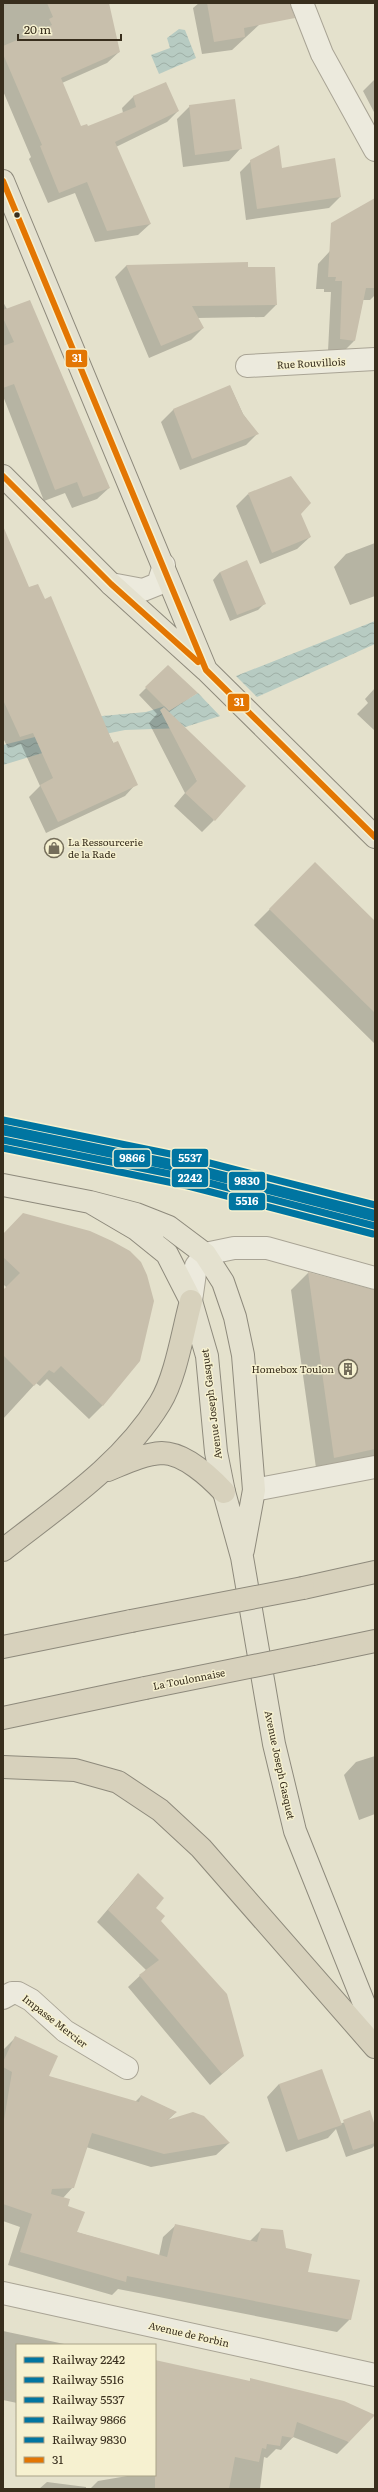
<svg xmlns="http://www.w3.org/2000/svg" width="378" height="2492" font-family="Literata,serif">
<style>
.water{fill:url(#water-waves)}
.shadow{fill:#0003}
.building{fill:#c8bfac}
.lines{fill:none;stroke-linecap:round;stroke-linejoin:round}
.minor-casing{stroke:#a9a495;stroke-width:24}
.major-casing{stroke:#8e8a7c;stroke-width:24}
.highway-casing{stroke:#8e8a7c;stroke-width:24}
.minor{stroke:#eceadd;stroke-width:22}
.major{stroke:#e4e1cf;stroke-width:22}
.highway{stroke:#d7d1bc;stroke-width:22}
.highway-bridge-casing{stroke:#8e8a7c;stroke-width:24;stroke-linecap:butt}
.highway-bridge{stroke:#d7d1bc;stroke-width:22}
.bus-1-casing{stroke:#f6f1d0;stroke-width:9}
.bus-1{stroke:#e37603;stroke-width:6}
.rail-1-casing{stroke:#f6f1d0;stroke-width:10}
.rail-2-casing{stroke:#f6f1d0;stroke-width:10}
.rail-3-casing{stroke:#f6f1d0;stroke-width:10}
.rail-4-casing{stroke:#f6f1d0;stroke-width:10}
.rail-5-casing{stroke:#f6f1d0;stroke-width:10}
.rail-1{stroke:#0075a1;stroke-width:7}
.rail-2{stroke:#0075a1;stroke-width:7}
.rail-3{stroke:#0075a1;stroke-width:7}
.rail-4{stroke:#0075a1;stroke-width:7}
.rail-5{stroke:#0075a1;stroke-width:7}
.bus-dot{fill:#382e1d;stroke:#f6f1d0;stroke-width:1.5}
.labels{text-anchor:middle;stroke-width:3;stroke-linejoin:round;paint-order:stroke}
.street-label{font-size:10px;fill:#382e1d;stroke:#f6f1d0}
.poi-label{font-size:10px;fill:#382e1d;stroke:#f6f1d0;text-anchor:start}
.line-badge{stroke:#f6f1d0;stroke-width:1.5}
.badge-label{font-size:11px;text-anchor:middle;font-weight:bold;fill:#fff}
</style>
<defs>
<pattern id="water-waves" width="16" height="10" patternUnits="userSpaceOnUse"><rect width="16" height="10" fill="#b7cbc2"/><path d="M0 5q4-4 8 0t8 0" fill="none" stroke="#9eafa6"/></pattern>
</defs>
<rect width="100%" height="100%" fill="#e4e1cc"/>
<path class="water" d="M179 29 185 30 196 58 159 74 151 55 170 48 167 38Z
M375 621V644L257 697 236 676Z
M198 693 220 716 182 728 125 730 105 734 3 765V745L35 737 102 716 146 712 188 699Z"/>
<path class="shadow" d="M3 3H104L119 52 107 63 62 83 81 128 88 127 123 113 122 108 134 96 178 111 167 122 116 147 150 224 138 235 95 242 75 193 48 203 29 159 31 157 3 91Z
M199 3H257L260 24 232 50 202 54 193 8Z
M375 79V114L363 91Z
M190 106 241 148 229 161 183 167 177 119Z
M251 161 281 169 340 197 329 208 246 220 240 172Z
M330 251H375V295L370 300H363L354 341 342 353 328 351 331 292H324V289H316L318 264Z
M126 266 247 268 276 305 264 317 197 318 203 328 191 340 149 358 115 277Z
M3 302 109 488 97 499 72 508 65 493 44 501 3 396Z
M230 386 243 414 257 434 246 445 180 470 161 422 173 410Z
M248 494 310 537 297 549 260 564 236 506Z
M3 528 29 589 136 784 125 796 46 833 29 797 40 786 21 744 8 748 3 738Z
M375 543V596L350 605 334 567 346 554Z
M220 572 265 603 258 610 230 621 213 580Z
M168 666 196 693 168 713 214 820 202 832 174 806 185 793 149 723 157 714 139 695Z
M375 688V731L357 714 368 703 365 699Z
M315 864 375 923V1044L254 925Z
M3 1235 103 1405 89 1419 47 1379 40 1386 36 1383 3 1419V1291L7 1288 3 1284Z
M308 1273 375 1291V1461L317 1475 291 1290Z
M375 1756V1814L359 1820 344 1775 356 1762Z
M138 1874 160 1921 243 2056 210 2085 128 1987 146 1970 97 1922Z
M16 2037 47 2076 135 2102 141 2096 176 2112 166 2122 229 2143 216 2155 151 2167 86 2147 73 2187 63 2198 76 2232 159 2256 163 2237 176 2225 250 2241 262 2229 285 2248 350 2319 337 2332 118 2289 112 2295 8 2265 20 2227 3 2221V2050Z
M279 2084 340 2124 369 2112 375 2130V2145L372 2148 346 2157 336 2129 328 2138 286 2152 267 2097Z
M3 2331 69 2345H17V2403L3 2400Z
M155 2363 248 2382 251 2380 349 2442 337 2454 293 2437 281 2450 276 2449 267 2458 264 2457 260 2489H90L98 2481 133 2475H155Z
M47 2482 86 2487V2489H39Z"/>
<path class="building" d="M47 3H109L120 52 61 78 81 126 87 124 88 126 136 107 133 96 166 82 179 111 115 142 151 224 107 231 87 182 59 193 40 146 42 145 3 54V46L52 25 49 19 53 17Z
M207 3H290L295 18 244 28 245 37 214 42Z
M235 99 242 149 195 155 189 105Z
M279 145 282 168 335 158 341 197 257 209 250 160Z
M375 198V288H366L355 341 340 339 342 281H335L336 277H328L331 223Z
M248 262V267H275L277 305 192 306 204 328 161 346 126 265Z
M30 300 110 488 83 497 77 482 55 490 14 384 3 388V346L14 342 3 318V310Z
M230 385 243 414 259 434 192 459 173 409Z
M291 476 311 503 301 514 311 537 272 553 248 493Z
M3 526 29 587 38 584 45 599 51 596 113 743 118 741 138 785 58 822 40 785 53 778 33 733 20 737 3 700Z
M247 560 266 604 237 615 220 572Z
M168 665 198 693 169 711 145 687Z
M164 707 246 786 215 821 185 793 197 781 160 710Z
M315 862 375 921V1013L269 909Z
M23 1213 90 1231 112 1241 130 1251 141 1262 147 1275 154 1301 140 1361 103 1406 61 1366 54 1373 49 1370 34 1386 3 1355V1290L20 1273 3 1257V1234Z
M308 1272 375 1290V1449L334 1458Z
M138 1873 164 1898 156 1908 165 1916 161 1921 227 1994 244 2056 222 2074 139 1975 159 1960 108 1910Z
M15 2036 58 2056 49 2076 139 2102 141 2095 177 2112 167 2120 193 2112 204 2116 230 2143 164 2154 92 2133 74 2188 52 2189 51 2194 70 2199 68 2206 85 2212 77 2232 167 2257 175 2224 257 2242 261 2228 283 2230 286 2248 312 2254 308 2272 360 2280 351 2320 127 2276 126 2282 20 2252 32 2214 3 2204V2126L12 2072 3 2067V2062Z
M322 2069 342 2125 298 2140 279 2084Z
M370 2110 375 2126V2143L353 2150 343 2120Z
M155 2360 250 2381V2378L344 2401 375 2415 349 2442 297 2422 293 2438 282 2436 280 2446 267 2444 266 2449 262 2448 259 2462 235 2457 229 2489H155Z"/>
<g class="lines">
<defs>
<path id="minor" d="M302 3 322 54 375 150
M247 366 375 359
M111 584 143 590 158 584 164 565
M191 1301 196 1266 205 1254 234 1248H267L375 1278
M254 1490 375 1467
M3 1998 12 1993H18L31 2000 65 2031 127 2068
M3 2293 375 2375"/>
<path id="major" d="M3 181 206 670
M3 476 111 584 206 670 375 837
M3 1185 90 1202 136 1214 169 1227 205 1254 223 1282 235 1317 243 1355 254 1490 243 1550
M90 1202 136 1229 167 1254 191 1301 207 1356 216 1452 224 1492 242 1557 274 1744 295 1831 375 2031"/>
<path id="highway" d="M108 1470C125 1463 143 1454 162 1453 184 1453 210 1477 224 1492
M3 1550C59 1506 122 1465 160 1403 176 1377 183 1330 191 1301
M303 1588 375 1572
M3 1647 131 1621
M313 1654 375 1641
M3 1718 145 1688
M3 1767 75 1770 118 1782 160 1810 201 1848 375 2047"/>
</defs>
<use href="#minor" class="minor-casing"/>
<use href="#major" class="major-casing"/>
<use href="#highway" class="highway-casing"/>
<use href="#minor" class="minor"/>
<use href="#major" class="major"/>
<use href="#highway" class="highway"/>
<defs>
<path id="highway-bridge" d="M131 1621 303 1588
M145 1688 313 1654"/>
</defs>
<use href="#highway-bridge" class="highway-bridge-casing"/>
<use href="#highway-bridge" class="highway-bridge"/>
<defs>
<path id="bus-1" d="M3 181 206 670 375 837
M3 476 111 584 198 662"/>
</defs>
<use href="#bus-1" class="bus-1-casing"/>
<use href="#bus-1" class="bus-1"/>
<defs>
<path id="rail-1" d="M3 1140 190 1178 375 1226"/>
<path id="rail-2" d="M3 1148 188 1186 373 1234"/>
<path id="rail-3" d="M3 1120 190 1158 375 1205"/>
<path id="rail-4" d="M4 1132 192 1171 375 1218"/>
<path id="rail-5" d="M3 1128 188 1166 373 1213"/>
</defs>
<use href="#rail-1" class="rail-1-casing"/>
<use href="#rail-2" class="rail-2-casing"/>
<use href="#rail-3" class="rail-3-casing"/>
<use href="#rail-4" class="rail-4-casing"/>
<use href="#rail-5" class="rail-5-casing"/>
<use href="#rail-1" class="rail-1"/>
<use href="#rail-2" class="rail-2"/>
<use href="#rail-3" class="rail-3"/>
<use href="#rail-4" class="rail-4"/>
<use href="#rail-5" class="rail-5"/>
</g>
<defs>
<symbol id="shop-ring" viewBox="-11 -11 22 22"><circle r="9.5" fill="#f6f1d0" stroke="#746d5a" stroke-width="1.5"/><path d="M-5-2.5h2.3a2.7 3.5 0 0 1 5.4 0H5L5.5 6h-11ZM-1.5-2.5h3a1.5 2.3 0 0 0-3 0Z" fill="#746d5a"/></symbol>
<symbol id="building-ring" viewBox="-11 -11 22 22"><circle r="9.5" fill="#f6f1d0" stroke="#746d5a" stroke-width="1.5"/><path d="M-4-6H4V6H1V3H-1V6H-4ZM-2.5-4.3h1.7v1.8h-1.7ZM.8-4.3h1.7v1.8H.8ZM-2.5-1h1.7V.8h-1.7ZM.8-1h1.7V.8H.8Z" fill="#746d5a"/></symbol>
</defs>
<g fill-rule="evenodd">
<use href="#shop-ring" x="43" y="837" width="22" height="22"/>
<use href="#building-ring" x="337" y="1358" width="22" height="22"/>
</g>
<circle class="bus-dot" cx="17" cy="215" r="3.5"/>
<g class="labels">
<g class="street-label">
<text transform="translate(311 363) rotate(-3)" y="4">Rue Rouvillois</text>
<text transform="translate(211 1404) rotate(-97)" y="4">Avenue Joseph Gasquet</text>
<text transform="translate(189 1679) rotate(-11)" y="4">La Toulonnaise</text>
<text transform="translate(280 1765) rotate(78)" y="4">Avenue Joseph Gasquet</text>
<text transform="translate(55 2021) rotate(38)" y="4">Impasse Mercier</text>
<text transform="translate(189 2334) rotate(13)" y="4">Avenue de Forbin</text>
</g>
<g class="poi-label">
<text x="68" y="846">La Ressourcerie<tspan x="68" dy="12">de la Rade</tspan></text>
<text x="334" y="1373" text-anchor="end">Homebox Toulon</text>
</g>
</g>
<g class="line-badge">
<rect x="65" y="349" width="23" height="19" rx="4" fill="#e37603"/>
<rect x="227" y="693" width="23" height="19" rx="4" fill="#e37603"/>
<rect x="171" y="1148" width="38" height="20" rx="4" fill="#0075a1"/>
<rect x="113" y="1149" width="38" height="19" rx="4" fill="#0075a1"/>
<rect x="171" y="1168" width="38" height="20" rx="4" fill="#0075a1"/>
<rect x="228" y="1171" width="38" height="20" rx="4" fill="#0075a1"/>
<rect x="228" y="1192" width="38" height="19" rx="4" fill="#0075a1"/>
</g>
<g class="badge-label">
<text x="77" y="362">31</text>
<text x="239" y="706">31</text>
<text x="190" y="1162">5537</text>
<text x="132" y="1162">9866</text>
<text x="190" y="1182">2242</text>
<text x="247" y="1185">9830</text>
<text x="247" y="1205">5516</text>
</g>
<rect width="378" height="2492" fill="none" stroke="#382e1d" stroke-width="8"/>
<rect x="16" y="2344" width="140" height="132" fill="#f6f1d0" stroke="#aaa388"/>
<rect x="24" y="2357" width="20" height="6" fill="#0075a1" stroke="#aaa388"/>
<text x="52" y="2364" font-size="12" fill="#382e1d">Railway 2242</text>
<rect x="24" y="2377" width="20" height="6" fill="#0075a1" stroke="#aaa388"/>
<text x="52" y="2384" font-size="12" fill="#382e1d">Railway 5516</text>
<rect x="24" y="2397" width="20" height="6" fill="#0075a1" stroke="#aaa388"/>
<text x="52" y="2404" font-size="12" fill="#382e1d">Railway 5537</text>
<rect x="24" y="2417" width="20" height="6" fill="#0075a1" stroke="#aaa388"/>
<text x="52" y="2424" font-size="12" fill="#382e1d">Railway 9866</text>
<rect x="24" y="2437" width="20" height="6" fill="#0075a1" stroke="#aaa388"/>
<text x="52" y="2444" font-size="12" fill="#382e1d">Railway 9830</text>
<rect x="24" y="2457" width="20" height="6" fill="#e37603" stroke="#aaa388"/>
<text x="52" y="2464" font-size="12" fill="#382e1d">31</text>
<path d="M18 34v6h103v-6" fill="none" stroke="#382e1d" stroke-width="2"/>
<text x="24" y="34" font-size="12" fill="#382e1d" stroke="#f6f1d0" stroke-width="3" paint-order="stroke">20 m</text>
</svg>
